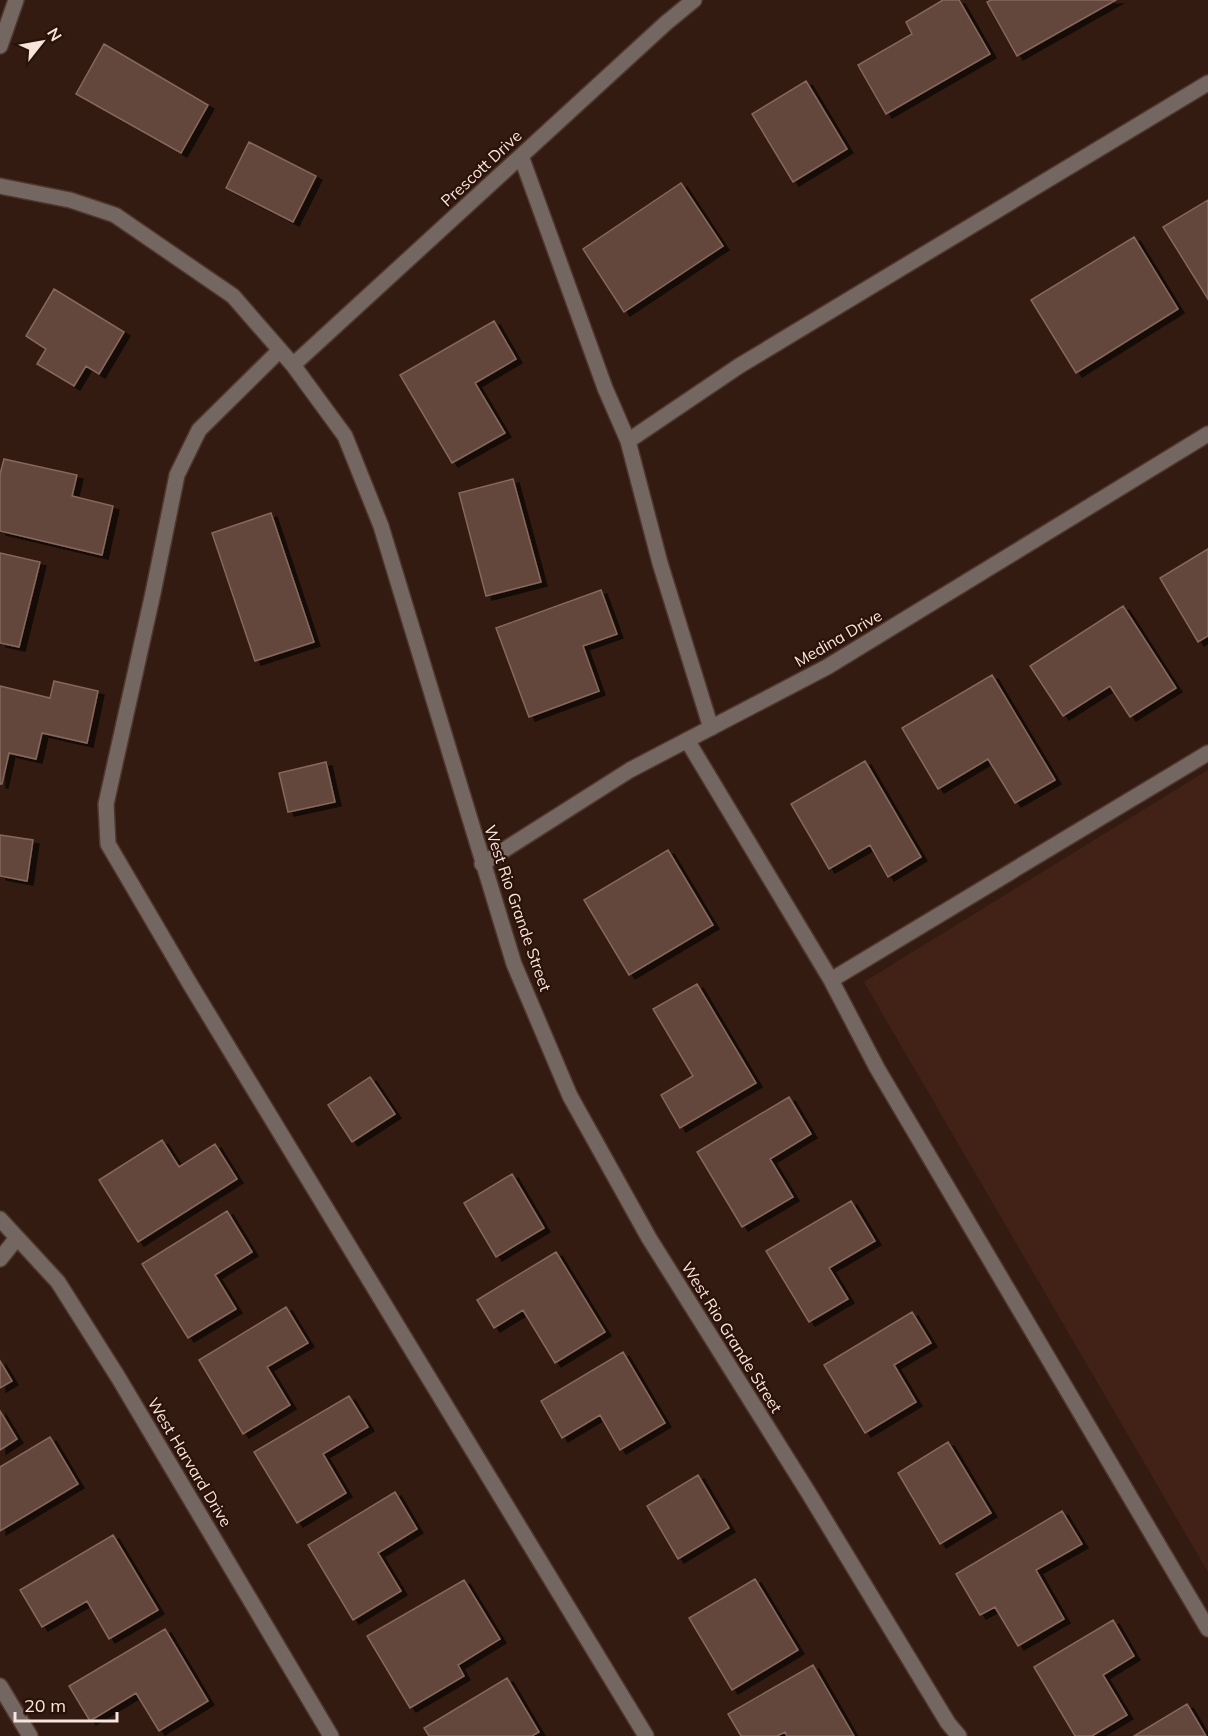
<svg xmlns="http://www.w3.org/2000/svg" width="1208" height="1736" font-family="Mulish,sans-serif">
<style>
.built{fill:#422217}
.building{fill:#63473c;stroke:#86675c;stroke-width:1.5;filter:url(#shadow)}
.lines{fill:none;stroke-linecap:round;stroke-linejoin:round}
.minor-casing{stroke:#4f372e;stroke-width:18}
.minor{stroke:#746661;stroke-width:15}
.labels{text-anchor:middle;stroke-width:4.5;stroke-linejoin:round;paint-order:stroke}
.street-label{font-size:16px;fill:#f6e4dd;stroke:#2a1209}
</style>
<defs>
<filter id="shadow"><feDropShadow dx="6" dy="4" stdDeviation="0" flood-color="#0009"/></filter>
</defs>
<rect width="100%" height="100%" fill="#341b12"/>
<path class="built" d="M1208 770V1572L864 982Z"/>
<path class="building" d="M943 0H959L990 54 886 114 858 65 912 34 906 22Z
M991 0H1116L1017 56 987 2Z
M104 44 208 105 181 153 76 94Z
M806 81 847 149 793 182 752 114Z
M249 142 316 176 293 222 226 188Z
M681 183 723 246 624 312 583 249Z
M1208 200V299L1163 227Z
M1134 237 1178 309 1076 373 1031 300Z
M54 289 124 332 99 374 86 366 74 386 37 364 46 349 26 336Z
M494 321 516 359 475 383 505 433 452 463 400 375Z
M4 459 77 475 72 496 113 506 102 555 0 531V474Z
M513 479 541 582 486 596 459 493Z
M271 513 314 642 255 661 212 533Z
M1208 549V636L1198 642 1160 578Z
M0 553 40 562 19 647 0 643Z
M601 590 617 634 583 646 599 691 529 717 496 628Z
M1123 606 1176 688 1130 717 1110 686 1063 716 1030 666Z
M992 675 1055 780 1015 803 988 759 938 789 902 728Z
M54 681 98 691 87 743 42 733 36 759 9 753 2 784H0V686L50 698Z
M865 761 921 857 888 877 870 845 829 869 791 804Z
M326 762 335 802 288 812 279 773Z
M0 835 33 840 27 881 0 876Z
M668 850 713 925 629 975 584 900Z
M697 984 756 1083 680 1128 661 1095 693 1076 653 1009Z
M370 1077 395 1114 352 1142 328 1105Z
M789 1097 811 1134 770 1159 793 1197 742 1227 697 1152Z
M162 1140 179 1167 215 1144 237 1179 138 1242 99 1180Z
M512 1174 544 1228 496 1257 464 1203Z
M851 1201 875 1241 829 1268 848 1299 809 1322 766 1251Z
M227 1211 252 1252 215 1275 236 1309 188 1338 142 1264Z
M556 1252 605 1332 555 1363 523 1310 494 1328 477 1300Z
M286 1307 308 1343 267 1367 290 1405 243 1434 199 1360Z
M912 1312 931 1343 894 1365 916 1402 865 1433 824 1365Z
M623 1352 665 1423 620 1450 600 1415 562 1438 541 1401Z
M0 1361 12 1381 0 1388Z
M349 1396 368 1427 323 1454 346 1493 297 1523 254 1452Z
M0 1411 17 1439 0 1450Z
M50 1437 78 1484 0 1531V1467Z
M948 1442 991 1513 940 1544 898 1473Z
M698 1475 729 1528 678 1559 647 1506Z
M395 1492 417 1529 378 1553 401 1591 353 1620 308 1545Z
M1062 1511 1082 1544 1036 1570 1064 1619 1018 1646 995 1607 980 1615 956 1574Z
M113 1535 158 1610 109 1639 87 1601 42 1627 20 1590Z
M755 1579 798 1650 732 1690 689 1618Z
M464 1580 500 1639 458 1665 464 1676 410 1708 367 1636Z
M1113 1620 1134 1656 1103 1675 1127 1715 1092 1736H1075L1034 1667Z
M165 1629 208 1701 159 1731 136 1693 90 1721 69 1686Z
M813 1665 854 1736H787L785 1732 777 1736H741L728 1714Z
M507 1678 539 1732 532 1736H429L424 1728Z
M1187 1704 1206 1736H1134Z"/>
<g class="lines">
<defs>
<path id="minor" d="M0 46 16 0
M521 156 605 388 628 441
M0 186 70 200 115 215 233 296 293 365 345 436 381 526 514 964 570 1096 649 1238 808 1492 948 1723 959 1736
M280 350 199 430 177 475 153 593 106 804 108 844 190 984 646 1736
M293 365 666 23 694 0
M711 728 660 563 628 441 739 366 1208 83
M687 740 831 980 1208 753
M482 864 630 770 827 667 1208 434
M831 980 877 1068 1208 1629
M0 1219 58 1282 118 1377 331 1736
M0 1259 17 1238
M0 1686 30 1736"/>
</defs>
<use href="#minor" class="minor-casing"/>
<use href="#minor" class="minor"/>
</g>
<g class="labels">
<g class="street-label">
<text transform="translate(481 168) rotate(-43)" y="6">Prescott Drive</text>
<text transform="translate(838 638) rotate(-30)" y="6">Medina Drive</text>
<text transform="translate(518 908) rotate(71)" y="6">West Rio Grande Street</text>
<text transform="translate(732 1337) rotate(58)" y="6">West Rio Grande Street</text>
<text transform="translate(190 1462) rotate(59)" y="6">West Harvard Drive</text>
</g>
</g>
<g transform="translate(42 42) rotate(59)" stroke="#2a1209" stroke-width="4.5" paint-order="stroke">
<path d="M0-4.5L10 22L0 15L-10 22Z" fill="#f6e4dd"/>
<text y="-9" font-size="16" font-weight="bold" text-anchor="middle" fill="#f6e4dd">N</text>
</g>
<path d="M15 1712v9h102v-9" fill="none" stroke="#f6e4dd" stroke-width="3"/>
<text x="24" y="1712" font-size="18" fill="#f6e4dd" stroke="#2a1209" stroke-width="4.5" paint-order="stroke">20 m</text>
</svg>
